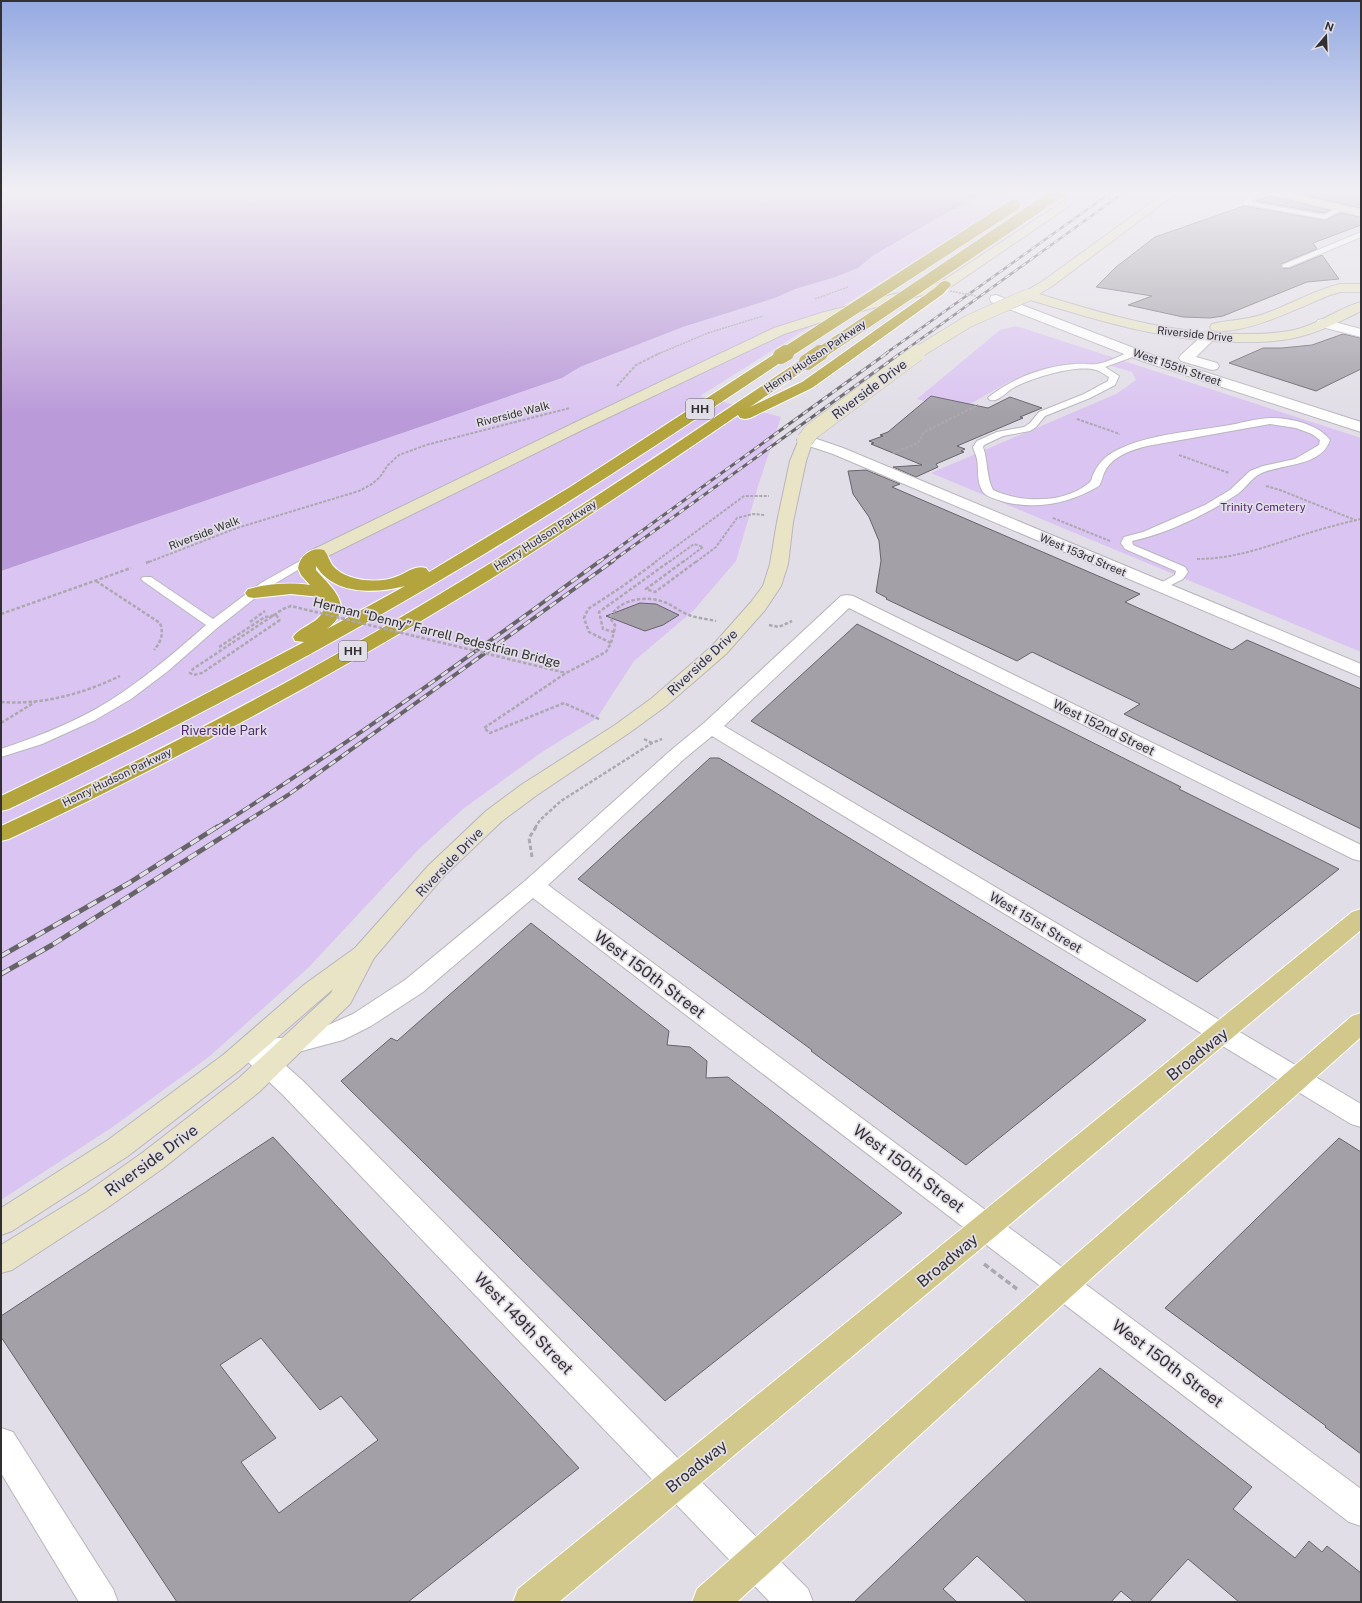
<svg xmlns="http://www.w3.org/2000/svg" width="1362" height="1603" font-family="'Public Sans',sans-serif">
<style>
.green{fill:#dac4f1}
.water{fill:#ba9ad9}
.building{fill:#a3a0a8;stroke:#67646b;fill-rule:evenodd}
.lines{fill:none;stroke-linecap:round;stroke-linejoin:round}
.lane-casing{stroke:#b9b5be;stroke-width:2}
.street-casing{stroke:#b9b5be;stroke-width:2}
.secondary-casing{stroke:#b9b5be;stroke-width:2}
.primary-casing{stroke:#fff;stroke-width:2}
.highway-casing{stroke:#fff;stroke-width:2}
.path-far4{stroke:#aca8af;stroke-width:1.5;stroke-dasharray:2 1;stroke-linecap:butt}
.path-far3{stroke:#aca8af;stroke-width:2;stroke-dasharray:3 1.5;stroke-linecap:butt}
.path-far2{stroke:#aca8af;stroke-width:2.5;stroke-dasharray:3.5 2;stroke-linecap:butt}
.path-far1{stroke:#aca8af;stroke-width:3;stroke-dasharray:4.5 2.5;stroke-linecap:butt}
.path{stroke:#aca8af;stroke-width:3.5;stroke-dasharray:6 3;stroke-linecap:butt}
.lane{fill:#fff;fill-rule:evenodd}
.street{fill:#fff;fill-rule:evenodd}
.secondary{fill:#e8e4c5;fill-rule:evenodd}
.primary{fill:#d2c88b;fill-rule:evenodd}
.highway{fill:#b4a43e;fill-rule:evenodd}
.rail-far3-casing{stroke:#666468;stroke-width:2.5}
.rail-far2-casing{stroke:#666468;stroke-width:3}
.rail-far1-casing{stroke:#666468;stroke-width:4}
.rail-casing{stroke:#666468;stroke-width:5}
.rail-far3{stroke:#e2dee7;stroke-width:1.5;stroke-dasharray:5;stroke-linecap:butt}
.rail-far2{stroke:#e2dee7;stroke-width:2;stroke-dasharray:6;stroke-linecap:butt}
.rail-far1{stroke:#e2dee7;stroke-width:2.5;stroke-dasharray:8;stroke-linecap:butt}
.rail{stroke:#e2dee7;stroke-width:3.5;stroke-dasharray:10;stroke-linecap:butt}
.secondary-bridge-far1-casing{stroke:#b9b5be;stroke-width:13;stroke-linecap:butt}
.secondary-bridge-casing{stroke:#b9b5be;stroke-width:17;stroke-linecap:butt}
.highway-bridge-far1-casing{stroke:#fff;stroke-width:13;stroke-linecap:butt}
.highway-bridge-casing{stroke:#fff;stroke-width:17;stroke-linecap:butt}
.path-bridge-far1{stroke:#aca8af;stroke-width:1.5;stroke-dasharray:2 1;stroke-linecap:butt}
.path-bridge{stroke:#aca8af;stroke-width:2.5;stroke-dasharray:3.5 2;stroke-linecap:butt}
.secondary-bridge-far1{stroke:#e8e4c5;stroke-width:12}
.secondary-bridge{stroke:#e8e4c5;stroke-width:16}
.highway-bridge-far1{stroke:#b4a43e;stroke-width:12}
.highway-bridge{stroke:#b4a43e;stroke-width:16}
.labels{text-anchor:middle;stroke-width:3.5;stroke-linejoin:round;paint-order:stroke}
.far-street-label{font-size:11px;fill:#323033;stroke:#e2dee7}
.far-park-label{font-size:11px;fill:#532974;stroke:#e2dee7}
.shield{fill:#e2dee7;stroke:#676469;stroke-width:1}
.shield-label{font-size:12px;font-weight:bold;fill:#323033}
.street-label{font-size:13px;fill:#323033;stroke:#e2dee7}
.park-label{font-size:13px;fill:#532974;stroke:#e2dee7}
.near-street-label{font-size:16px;fill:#323033;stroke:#e2dee7}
</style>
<rect width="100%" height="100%" fill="#e2dee7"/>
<path class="green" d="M986 191H1025L700 396 781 417 759 483 736 561 694 610 634 661 597 718 542 752 463 809 419 849 309 967 210 1056 114 1126 1 1200V571L562 378 580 367 683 327 775 298 795 289 836 277 858 268 874 255 948 212 966 204Z
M1016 326 1361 438V652L931 473 1116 394 1136 380 1132 372 1112 366 1086 363 1058 366 1010 381 958 411 917 399 1000 330Z"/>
<path class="water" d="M1 191H986L966 204 948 212 874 255 858 268 836 277 795 289 775 298 683 327 580 367 562 378 1 571Z"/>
<path class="building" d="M1286 191H1361V208Z
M1271 196 1330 210 1324 213 1256 201Z
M1244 206 1325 220 1340 213 1361 217V225L1313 243 1317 249 1281 264 1283 268H1290L1322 255 1339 279 1307 282 1223 316 1210 318 1183 317 1128 305 1152 296 1096 287 1116 267 1155 237Z
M1343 334 1361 338V369L1316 391 1229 363 1263 348H1282L1312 345Z
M931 396 988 408 1010 397 1042 408 1020 417 1023 418 957 446 965 449 961 451 964 452 936 464 938 467 916 477 893 467 922 465 871 444 874 443 869 441 883 436 880 435 888 432Z
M866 470 900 484 892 487 1140 594 1125 602 1232 650 1247 640 1361 689V829L1124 714 1140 704 1032 652 1017 661 886 599 887 598 876 592 881 561 879 541 869 517 853 494 848 471Z
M640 603 656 604 679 615 663 625 645 631 606 616Z
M857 624 1181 787 1179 789 1339 869 1197 982 751 721Z
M710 758H719L1146 1020 966 1165 811 1051 812 1050 578 879Z
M531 923 669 1031 667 1045 690 1047 707 1061 706 1078 728 1077 902 1213 665 1401 341 1081 391 1038 397 1041Z
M273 1137 579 1468 408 1602H177L1 1337V1316ZM261 1338 320 1410 341 1396 378 1440 279 1513 241 1462 276 1438 220 1365Z
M1339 1138 1361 1152V1454L1325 1427 1326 1426 1165 1308Z
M1100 1368 1252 1487 1233 1509 1295 1558 1309 1541 1322 1552 1327 1546 1361 1573V1602H1239L1188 1559 1149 1602H1134L1121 1591 1111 1602H1027L977 1556 943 1589 957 1602H854Z"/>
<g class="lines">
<defs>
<path id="lane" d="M1258 191H1265L1251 202 1324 215 1339 207 1341 206 1345 208 1325 219 1243 204V202Z
M1361 232V237L1289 267H1283L1282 265Z
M1135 350 1139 353 1138 355 1105 367 1119 376 1115 385 1090 398 1045 416 1036 427 1030 431 1003 436 984 445 983 447C988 461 986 477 993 490 1021 503 1063 504 1089 483 1092 481 1092 476 1094 473 1099 462 1107 455 1117 450 1150 434 1189 432 1224 426 1239 424 1256 418 1272 418 1290 418 1318 424 1330 440 1321 468 1279 463 1258 475 1250 480 1244 490 1236 495 1207 514 1166 534 1132 541L1133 545 1185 567 1188 572 1183 579 1161 590 1157 589 1155 587 1157 585 1175 575 1176 571 1125 549 1121 543 1124 537 1143 532 1205 505 1230 490 1250 471 1263 466 1295 459 1319 445 1320 440 1312 434 1296 428 1270 424 1147 446C1132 450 1115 455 1106 469 1103 474 1102 481 1099 486 1070 503 1038 510 1005 502 999 500 990 498 985 494 976 485 979 470 977 459 976 455 974 451 973 447L977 441 997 432 1024 427 1030 423 1039 412 1084 394 1108 381 1109 377C1105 375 1101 371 1096 370 1076 364 1031 378 1013 388 1006 392 999 402 990 400L988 398 990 396C1014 378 1044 366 1075 364 1083 363 1090 365 1097 364 1110 362 1122 354 1135 350Z
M314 553 320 556 318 558 269 587 217 628 168 671 131 699 95 720 42 744 1 757V749C43 735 86 718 123 692 152 672 179 649 206 625L143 581 141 579 143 577H151L213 619 261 583Z"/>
<path id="street" d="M996 295 1152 355 1361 422V432L1142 361 991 302 990 299 991 296Z
M1323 319 1361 329V337L1318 326 1316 323 1318 320Z
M1209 333 1214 334 1216 337 1196 357 1217 363 1219 366 1217 369 1212 370 1181 361 1179 358 1181 355 1204 334Z
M805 435 843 448 1361 664V677L833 454 800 443 797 440 800 437Z
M847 595 853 596 1361 845V861L1353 859 849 608 724 726 1361 1104V1127L1351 1124 712 736 684 759 548 885 1361 1489V1526L1349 1522 533 898 423 992 371 1026 343 1040 283 1056 276 1057 303 1081 808 1589 813 1602H770L283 1095 247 1061 244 1056 240 1055 236 1048 240 1041 249 1039 283 1038 326 1026 353 1014 405 980 525 881 670 751 704 723 841 596Z
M1 1428 13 1432 113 1589 118 1602H79L1 1473Z"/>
<path id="secondary" d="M1079 191H1091L949 288 831 319 784 334 584 429 324 558 318 559 312 558 309 554 312 550 574 423 774 328 821 313 941 282Z
M1167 191H1179L1051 287 1039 294C1104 314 1170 334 1240 334 1258 334 1276 334 1294 330 1318 325 1338 308 1361 302V311C1339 322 1318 333 1294 338 1276 342 1258 342 1239 342 1165 342 1094 319 1024 298L1022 295 1024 292 1043 281Z
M1263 191H1281L1361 210V216L1264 193Z
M1340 284H1361V292H1341L1330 295C1303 306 1241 337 1212 330L1210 327 1212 324C1228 320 1245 320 1261 315 1288 306 1312 291 1340 284Z
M805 435 810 437 813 440 806 461 793 522 788 564 781 586 765 610 726 654 666 706 629 733 537 795 502 821 444 876 374 958 350 1004 259 1092 162 1169 107 1208 12 1270 1 1273V1245L87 1192 142 1153 239 1078 331 993 333 989 241 1069 128 1156 12 1231 1 1235V1208L108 1140 223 1055 305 984 355 948 428 866 486 811 521 785 615 725 652 698 712 646 751 602 763 586 770 564 777 522 790 461 800 437Z"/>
<path id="primary" d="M1361 909V930L559 1602H513L518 1589 1352 912Z
M1361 1013V1037L1096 1274 737 1602H692L697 1589 1074 1256 1352 1016Z"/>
<path id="highway" d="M945 281 949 282 951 285 943 294 812 388 750 418 745 419 740 418 738 415C651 474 565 533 476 588 325 680 169 764 9 839L1 841V826C170 748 336 659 494 561 598 497 700 427 802 359L807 358 812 359 814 362 812 365 750 407 802 382 935 288 941 282Z
M781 352 786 353 788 356 786 359C687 425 588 491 486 553 332 646 172 730 9 809L1 811V796L133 732 304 642 295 641 293 637C302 623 333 621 320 597L291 594 254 598 248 597 245 593 248 589C268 584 288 582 310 585L301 575 298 568C300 555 312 547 324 550 328 555 330 562 333 566 347 582 380 584 398 576 408 572 415 565 426 568L429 572 570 487 776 353ZM316 566C334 595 375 594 405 586L327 629C356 607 333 589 316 570Z"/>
</defs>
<use href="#lane" class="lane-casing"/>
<use href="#street" class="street-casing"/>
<use href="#secondary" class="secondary-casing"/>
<use href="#primary" class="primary-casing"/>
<use href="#highway" class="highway-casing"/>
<path class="path-far4" d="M815 299 848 287
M658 354 708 333 763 316"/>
<path class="path-far3" d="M617 386 636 365 660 353
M1077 419 1120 434
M893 453 918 443 924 432 978 405
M1179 455 1229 473
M1266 486 1280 490 1355 520
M1053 518 1110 541
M1197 559C1232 559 1263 548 1296 537 1317 530 1339 524 1361 519
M149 562 237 528 359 491 372 484 380 477 388 465 399 455 426 445 570 408
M655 562 744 496H769
M669 562 694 544 703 547 683 562
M696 562 716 547 737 518 753 514 765 515"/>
<path class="path-far2" d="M684 561 646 589 655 592 697 561
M146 563 151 561
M96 581 160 623C164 633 161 642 154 650
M1 614 131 568
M250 622 265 611
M769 625 779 627 792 621
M614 632 615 625 610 618C619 599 645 595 664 602 673 605 680 612 689 615 697 618 707 619 716 621
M611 643 614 632 603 629 599 612 670 561
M219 647 265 617 276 615 280 620
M1 702C43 705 82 694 120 676
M599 719 564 703 490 733 484 728 566 673 606 652 611 643 589 632 584 618 588 609 623 586 657 561
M1 723 35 702
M644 739 652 743
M535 828 540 820 561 801 652 743 662 739"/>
<path class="path-far1" d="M532 857 529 838 536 827"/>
<path class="path" d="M984 1264 1017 1289"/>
<use href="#lane" class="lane"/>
<use href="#street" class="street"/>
<use href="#secondary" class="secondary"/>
<use href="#primary" class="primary"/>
<use href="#highway" class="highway"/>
<defs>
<path id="rail-far3" d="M885 354 1113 191
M900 354 1126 191"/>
<path id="rail-far2" d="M599 562 887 353
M611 562 901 353"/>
<path id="rail-far1" d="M216 828C347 745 474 653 600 561
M236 828 288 795 613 561"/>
<path id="rail" d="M1 956 129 883 217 827
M1 974 52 945 238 827"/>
</defs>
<use href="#rail-far3" class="rail-far3-casing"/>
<use href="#rail-far2" class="rail-far2-casing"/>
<use href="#rail-far1" class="rail-far1-casing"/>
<use href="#rail" class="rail-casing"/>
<use href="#rail-far3" class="rail-far3"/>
<use href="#rail-far2" class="rail-far2"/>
<use href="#rail-far1" class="rail-far1"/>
<use href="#rail" class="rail"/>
<defs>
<path id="secondary-bridge-far1" d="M915 354 969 321 1028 295"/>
<path id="secondary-bridge" d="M805 440 811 432 917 353"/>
<path id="highway-bridge-far1" d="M784 354 1014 205
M819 354 1061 191"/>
<path id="highway-bridge" d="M781 356 786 353
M807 362 820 353"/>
</defs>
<use href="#secondary-bridge-far1" class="secondary-bridge-far1-casing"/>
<use href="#secondary-bridge" class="secondary-bridge-casing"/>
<use href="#highway-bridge-far1" class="highway-bridge-far1-casing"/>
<use href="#highway-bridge" class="highway-bridge-casing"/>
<path class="path-bridge-far1" d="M950 291 976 296"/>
<path class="path-bridge" d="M280 620 202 673 194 675 190 673 193 669 283 609 291 606 566 673"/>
<use href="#secondary-bridge-far1" class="secondary-bridge-far1"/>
<use href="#secondary-bridge" class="secondary-bridge"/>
<use href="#highway-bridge-far1" class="highway-bridge-far1"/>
<use href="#highway-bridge" class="highway-bridge"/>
</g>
<linearGradient id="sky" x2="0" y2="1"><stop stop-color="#95aae2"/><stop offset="0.46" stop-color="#f2f0f4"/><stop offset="1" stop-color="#f2f0f4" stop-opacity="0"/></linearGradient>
<rect width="1362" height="415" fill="url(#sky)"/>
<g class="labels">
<g class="far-street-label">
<text transform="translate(1195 334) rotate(6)" y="4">Riverside Drive</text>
<text transform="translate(815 356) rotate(-34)" y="4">Henry Hudson Parkway</text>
<text transform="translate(1177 367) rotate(19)" y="4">West 155th Street</text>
<text transform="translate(513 414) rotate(-14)" y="4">Riverside Walk</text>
<text transform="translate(204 533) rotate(-21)" y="4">Riverside Walk</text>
<text transform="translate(545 535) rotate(-33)" y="4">Henry Hudson Parkway</text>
<text transform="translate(1083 555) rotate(23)" y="4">West 153rd Street</text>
<text transform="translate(117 777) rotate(-26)" y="4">Henry Hudson Parkway</text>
</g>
<g class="far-park-label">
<text x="1263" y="511">Trinity Cemetery</text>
</g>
<g class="shield">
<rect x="686" y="399" width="28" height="20" rx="3"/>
<rect x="339" y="641" width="28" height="20" rx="3"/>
</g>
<g class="shield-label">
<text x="700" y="413">HH</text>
<text x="353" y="655">HH</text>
</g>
<g class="street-label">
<text transform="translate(869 389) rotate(-37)" y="5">Riverside Drive</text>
<text transform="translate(437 632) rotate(14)" y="5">Herman “Denny” Farrell Pedestrian Bridge</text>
<text transform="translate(702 662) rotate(-43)" y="5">Riverside Drive</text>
<text transform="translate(1104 727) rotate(26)" y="5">West 152nd Street</text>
<text transform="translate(449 862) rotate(-46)" y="5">Riverside Drive</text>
<text transform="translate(1036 922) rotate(31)" y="5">West 151st Street</text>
</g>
<g class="park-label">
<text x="224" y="735">Riverside Park</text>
</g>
<g class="near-street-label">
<text transform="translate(650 974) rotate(37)" y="6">West 150th Street</text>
<text transform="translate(1197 1054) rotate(-39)" y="6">Broadway</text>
<text transform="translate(151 1160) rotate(-36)" y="6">Riverside Drive</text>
<text transform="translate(909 1168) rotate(37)" y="6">West 150th Street</text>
<text transform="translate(947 1260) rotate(-40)" y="6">Broadway</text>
<text transform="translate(524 1323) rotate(46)" y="6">West 149th Street</text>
<text transform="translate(1168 1363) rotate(37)" y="6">West 150th Street</text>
<text transform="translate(696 1466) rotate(-39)" y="6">Broadway</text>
</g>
</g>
<rect width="1362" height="1603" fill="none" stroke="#323033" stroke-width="4"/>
<g transform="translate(1326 36) rotate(19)" stroke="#e2dee7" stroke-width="3" paint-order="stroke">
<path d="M0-3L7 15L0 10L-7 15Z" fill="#323033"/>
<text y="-6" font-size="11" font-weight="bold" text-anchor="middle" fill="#323033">N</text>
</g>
</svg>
